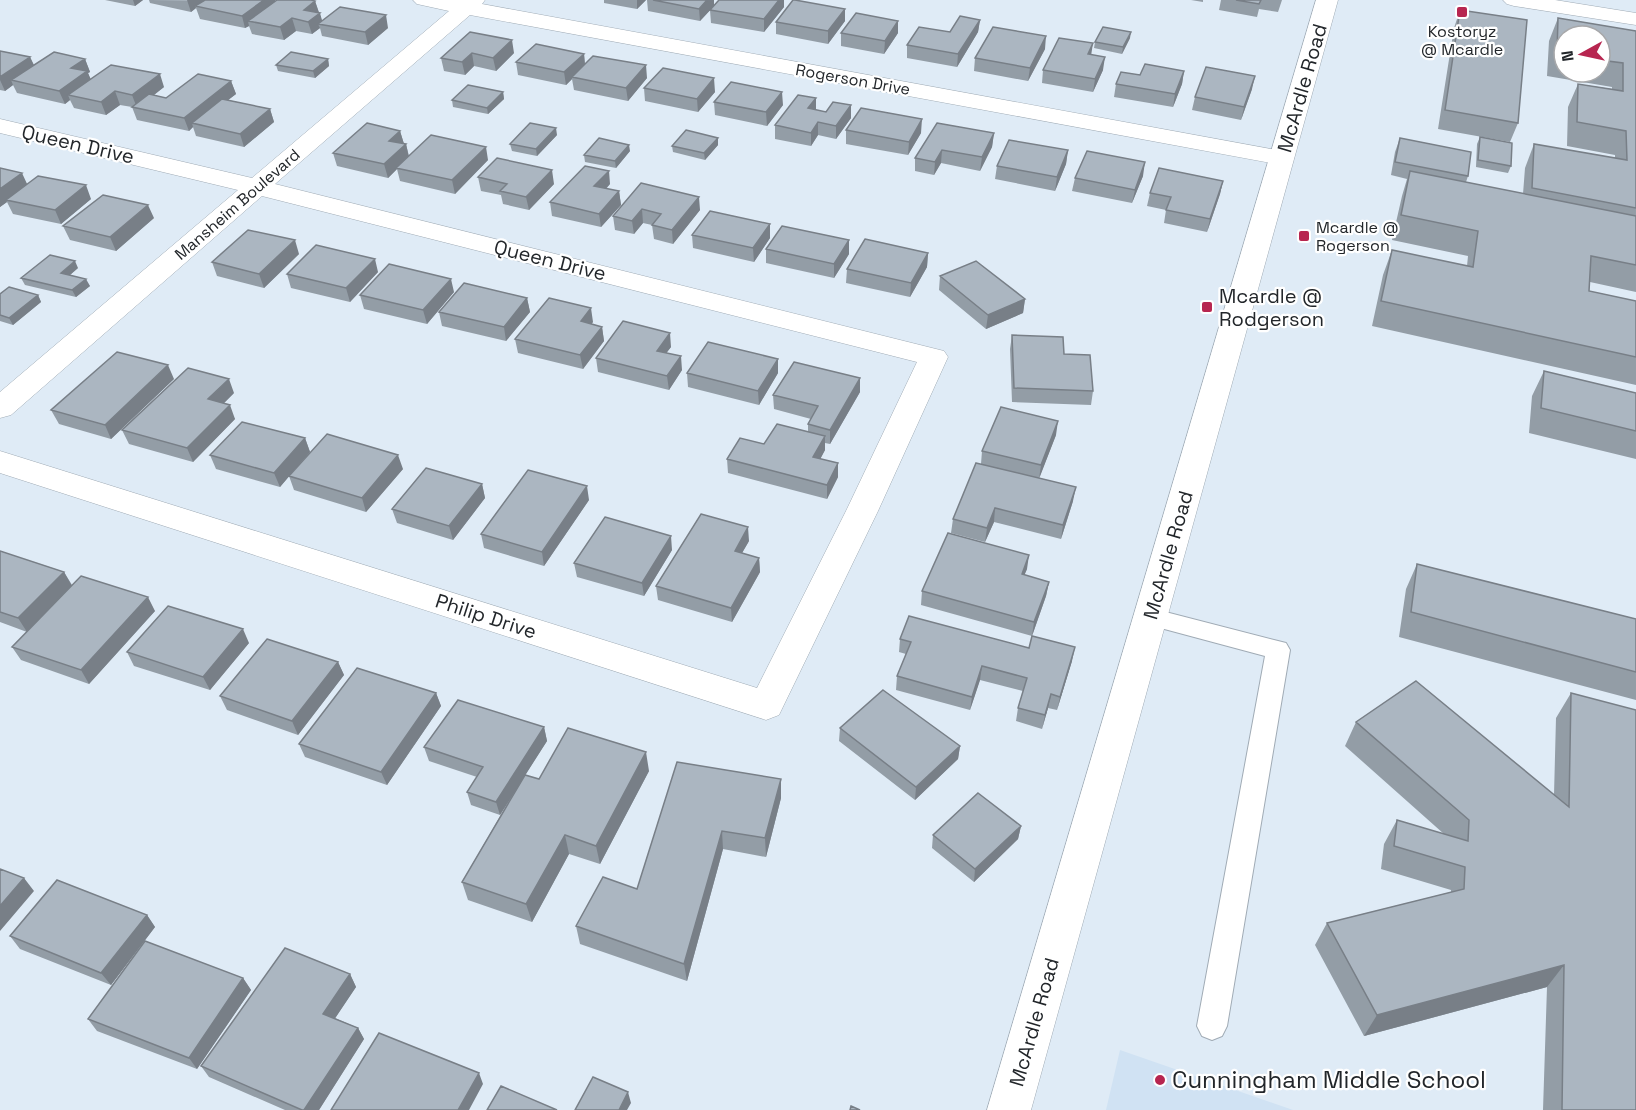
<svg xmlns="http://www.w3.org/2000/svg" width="1636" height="1110" font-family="'Space Grotesk',sans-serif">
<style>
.built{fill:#d0e2f3}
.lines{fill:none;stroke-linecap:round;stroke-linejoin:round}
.service-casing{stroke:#a0abb5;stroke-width:2}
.minor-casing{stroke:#a0abb5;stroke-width:1}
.secondary-casing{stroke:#a0abb5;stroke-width:1}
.service{fill:#fff;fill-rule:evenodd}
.minor{fill:#fff;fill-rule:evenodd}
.secondary{fill:#fff;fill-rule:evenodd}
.wall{fill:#939da6;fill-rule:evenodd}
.shaded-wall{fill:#787f87}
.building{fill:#abb6c1;stroke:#787f87;stroke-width:1.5}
.poi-dot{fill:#b72650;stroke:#fff;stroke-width:2}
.labels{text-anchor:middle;stroke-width:4.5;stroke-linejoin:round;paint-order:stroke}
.far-poi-label{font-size:16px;fill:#22262a;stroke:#fff}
.far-street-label{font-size:16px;fill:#22262a;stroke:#fff}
.street-label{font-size:20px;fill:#22262a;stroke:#fff}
.poi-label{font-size:20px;fill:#22262a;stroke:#fff;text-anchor:start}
.near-poi-label{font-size:24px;fill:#22262a;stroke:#fff;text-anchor:start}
</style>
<rect width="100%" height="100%" fill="#dfebf6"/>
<path class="built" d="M1120 1050 1293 1110H1106Z"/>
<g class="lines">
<defs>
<path id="service" d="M1150 608 1278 641 1286 643 1290 650 1227 1026 1222 1036 1212 1040 1202 1036 1197 1026 1265 656 1142 623 1138 617 1142 611Z"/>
<path id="minor" d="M413 0H485L482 4 1282 151 1291 153 1294 158 1291 163 1282 165 470 15 275 184 944 351 948 357 878 511 779 715 766 720 0 473V451L757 688 846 511 917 362 262 196 11 415 0 418V392L238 190 0 133V119L252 178 449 11 417 4Z"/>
<path id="secondary" d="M1316 0H1338L1031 1110H987Z
M1503 0H1555L1636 13V25L1514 6 1507 4Z"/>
</defs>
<use href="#service" class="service-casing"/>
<use href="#minor" class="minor-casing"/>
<use href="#secondary" class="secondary-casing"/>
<use href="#service" class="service"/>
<use href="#minor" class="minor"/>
<use href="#secondary" class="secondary"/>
</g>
<path class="wall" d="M105 0H143L135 6Z
M149 0 315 1 322 21 388 28 368 45 322 36 320 28 312 34 296 31 284 40 252 34 249 26 245 28 200 19 196 8 191 12 150 3Z
M604 0H646L637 9 604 3Z
M647 0H714V6L719 0H784V7L764 32 711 23 710 10 714 6 700 21 648 11Z
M1191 0H1203V2Z
M1221 0H1282L1278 12 1259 9 1257 17 1219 10Z
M1460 10 1518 123 1510 142 1438 129 1454 28Z
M1558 18 1636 31V292L1590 282 1589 291 1636 301V385L1372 326 1383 275 1392 250 1467 266 1468 256 1392 240 1402 196 1407 179 1391 175 1395 152 1400 138 1468 176 1466 182 1523 194 1525 168 1534 144 1615 158V155L1567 146 1568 107 1578 84 1612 89V87L1547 76 1549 41ZM1564 36H1600V72H1564Z
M980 20 978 32 957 67 907 58V45L950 32Z
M845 21 828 44 776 34V22Z
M470 32 514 53 496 71 474 66 465 75 444 71 441 58Z
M841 33H898L884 54 841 46Z
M1130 38 1122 54 1094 48 1095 42Z
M1045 49 1028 81 974 71 975 58Z
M0 51 30 57 34 65 85 59 90 72 88 73 90 79 164 87 154 95 166 98 231 81 236 94 228 100 270 109 274 122 244 147 196 136 193 127 189 131 137 120 132 107 120 105 106 115 74 108 70 100 65 104 17 93 13 85 5 91 0 90Z
M584 54 585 64 647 78 628 101 574 90 572 79 566 85 518 75 516 62Z
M328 59 329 66 315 78 278 71 276 65Z
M1043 70H1103L1093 92 1042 83Z
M1184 71 1182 84 1173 107 1114 97 1116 84Z
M644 88 715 92 698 112 645 101Z
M1252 89 1241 120 1192 110 1195 97Z
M503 92 504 99 488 114 453 107 452 100Z
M816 98V110L851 118 836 139 818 135 811 146 775 139V125Z
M714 102 783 105 767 126 715 115Z
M846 130 921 133 908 155 846 144Z
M400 131 404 144H406L409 156 488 160 455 194 400 181 397 169 388 178 337 166 333 153Z
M994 133 992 147 980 171 941 163 934 175 915 171V158Z
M557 135 537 156 512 151 510 144Z
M1480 137 1511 166 1508 173 1476 167 1477 144Z
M718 138V145L705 160 673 152 672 146Z
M1068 150 1066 164 1055 191 995 179 997 166Z
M630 151 616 168 585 162 584 155Z
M0 168 27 184 91 199 61 224 13 214 7 202 0 207Z
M1143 176 1132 203 1072 191 1075 178Z
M478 177 554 184 529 210 503 204 501 195 481 191Z
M1223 181 1220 194 1207 232 1164 223 1166 210 1147 206 1150 193Z
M641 183 700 210 673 244 654 239 652 225 643 223 634 234 615 230 613 216Z
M610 184 606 189 619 191 621 205 601 227 552 216 550 202Z
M154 218 116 251 70 240 63 226Z
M770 224V238L754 262 693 248 692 235Z
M849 240V254L834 278 766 263V249Z
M928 253 927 267 910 297 846 283 847 269Z
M299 254 264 288 217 276 212 262Z
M78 268 70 275 90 286 76 297 25 285 21 278Z
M378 272 350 302 291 288 287 274Z
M940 276 1025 299 1023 313 986 329 939 290Z
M454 292 427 324 364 309 360 295Z
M0 294 38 295 41 302 13 325 0 321Z
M527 298 530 312 506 341 442 326 439 312Z
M593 322 591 324 602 327 604 341 583 369 518 353 515 339Z
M1012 335 1093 391 1091 405 1012 402 1010 349Z
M671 347 666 353 682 370 669 390 598 372 596 358Z
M1544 371 1636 393V459L1529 433 1532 396Z
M687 373H778L759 405 688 387Z
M174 379 111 439 59 424 51 410Z
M860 392 830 444 825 443V450L820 459 838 463V477L827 499 728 473 727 459 764 444 808 432V424L811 419 774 409 773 395Z
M234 393 224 403 235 419 193 462 129 444 122 430Z
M1056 435 1039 478 1073 501 1061 539 994 522 985 542 951 533 953 519 981 464 982 451Z
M305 438 310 452 289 475 403 469 366 512 294 490 289 476 280 487 216 469 210 455Z
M482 484 485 498 453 540 397 523 392 509Z
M589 500 544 566 484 548 481 534Z
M749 541 742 553 759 558 760 572 732 622 658 600 656 586Z
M672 550 644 596 577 577 574 563Z
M0 551 64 572 72 585 155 611 89 684 21 660 12 647 27 632 0 622Z
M1417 564 1636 619V700L1399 637 1406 589Z
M1027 569 1024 575 1049 582 1046 596 1032 636 921 605 922 591Z
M900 639 1072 661 1057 710 1048 708 1042 729 1016 721 1018 708 1023 691 980 680 970 710 896 690 897 676 906 654 899 652Z
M249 643 210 690 134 666 127 652Z
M338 662 344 675 298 735 227 710 220 696Z
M436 693 441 706 387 785 305 757 299 744Z
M1571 693 1636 1110H1543L1547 987 1364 1036 1315 945 1327 923 1451 892V890L1381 869 1384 844 1397 820 1444 834 1345 746 1356 722 1554 795 1556 718Z
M544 727 547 741 525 775 539 779 649 771 600 864 569 854 532 922 468 900 462 882 510 799 500 815 471 805 467 792 477 777 429 761 424 747Z
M840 728 960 746 958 759 915 800 839 741Z
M677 762 781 798 766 857 723 849 687 981 580 944 576 926 637 889Z
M1021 826 1018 839 974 882 932 848 933 835Z
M147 915 155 927 111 985 20 949 10 936Z
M350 974 356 987 335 1018 358 1028 364 1039 319 1110H285L209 1077 201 1066Z
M243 978 251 990 197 1069 97 1031 88 1019Z"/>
<path class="shaded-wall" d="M133 0H143L135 6Z
M187 0H207L195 6 196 8 191 12Z
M264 0H275L276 6 248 21 249 26 245 28 242 16Z
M637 0H646L637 9Z
M707 0H714V6L700 21 699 9Z
M779 0H784V7L764 32V19Z
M315 1 319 13 307 22 304 10Z
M845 9V21L828 44V31Z
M320 13 323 24H318L320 28 312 34 308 22Z
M386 15 388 28 368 45 365 32Z
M292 18 296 31 284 40 280 27Z
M980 20 978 32 957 67 958 54Z
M898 21V33L884 54 885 41Z
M1131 32 1130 38 1122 54 1123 47Z
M1046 36 1045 49 1028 81 1030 68Z
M512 40 514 53 496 71 493 58Z
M1093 43 1091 56 1088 54Z
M472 53 474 66 465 75 462 62Z
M584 54 585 66 572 77V79L566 85 564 72Z
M30 57 36 70 11 80 13 85 5 91 0 80V77Z
M1105 57 1103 70 1093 92 1095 79Z
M85 59 90 72 88 73 93 84 68 95 70 100 65 104 59 91 71 68Z
M328 59 329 66 315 78 313 71Z
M646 65 647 78 628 101 626 88Z
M1184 71 1182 84 1173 107 1175 94Z
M160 74 164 87 137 108 132 95Z
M1255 76 1252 89 1241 120 1244 107Z
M714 78 715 92 698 112 697 99Z
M231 81 236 94 197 124 192 123 193 127 189 131 184 118Z
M115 91 120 105 106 115 101 102Z
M503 92 504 99 488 114 487 108Z
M782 92 783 105 767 126 766 112Z
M816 98V111L808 108Z
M851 105V118L836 139V126Z
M270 109 274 122 244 147 240 134Z
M922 119 921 133 908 155 909 142Z
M818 122V135L811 146V133Z
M556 128 557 135 537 156 536 149Z
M400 131 404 144 389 141Z
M994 133 992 147 980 171 982 157Z
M718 138V145L705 160 704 153Z
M406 144 409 158 396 168 397 169 388 178 384 164Z
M629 145 630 151 616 168 615 161Z
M486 147 488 160 455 194 452 180Z
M942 150 941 163 934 175 935 162Z
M1068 150 1066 164 1055 191 1057 177Z
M1145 162 1143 176 1132 203 1135 190Z
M552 170 554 184 529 210 526 197Z
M609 171 610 184 596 199 594 186Z
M22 173 28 186 6 200 7 202 0 207V189Z
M1223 181 1220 194 1207 232 1210 219Z
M86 185 91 199 61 224 55 210Z
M619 191 621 205 601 227 599 214Z
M699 197 700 210 673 244 672 230Z
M148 205 154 218 116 251 110 237Z
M642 209 643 223 634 234 632 221Z
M770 224V238L754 262 753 248Z
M295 240 299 254 264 288 259 274Z
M849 240V254L834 278V264Z
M928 253 927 267 910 297 911 283Z
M375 259 378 272 350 302 346 288Z
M75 261 78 268 64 280 61 273Z
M86 279 90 286 76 297 72 290Z
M451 279 454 292 427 324 423 310Z
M38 295 41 302 13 325 9 318Z
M527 298 530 312 506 341 504 327Z
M1025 299 1023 313 986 329 988 315Z
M591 308 593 322 583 335 581 321Z
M602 327 604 341 583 369 580 355Z
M670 333 671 347 658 364 657 351Z
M681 356 682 370 669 390 667 376Z
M778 359V373L759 405 758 391Z
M168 365 174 379 111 439 105 425Z
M860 378V392L830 444V430Z
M229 379 234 393 214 413 208 399Z
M230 405 235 419 193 462 187 448Z
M1058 421 1056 435 1039 479 1041 465Z
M825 436V450L814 471 813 457Z
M305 438 310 452 280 487 274 473Z
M398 455 403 469 366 512 362 498Z
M838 463V477L827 499V485Z
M482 484 485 498 453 540 449 526Z
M587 486 589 500 544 566 542 552Z
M1076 487 1073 501 1061 539 1063 525Z
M995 508 994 522 985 542 987 528Z
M748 527 749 541 735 565V551Z
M671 536 672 550 644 596 642 583Z
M1029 555 1027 569 1019 588 1022 574Z
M759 558 760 572 732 622 731 608Z
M64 572 72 586 27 632 18 618Z
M1049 582 1046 596 1032 636 1034 622Z
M148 597 155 611 89 684 81 670Z
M243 629 249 643 210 690 203 677Z
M1075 647 1072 661 1057 710 1060 697Z
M338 662 344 675 298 735 292 721Z
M982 666 980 680 970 710 972 697Z
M436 693 441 706 387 785 381 772Z
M1051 694 1048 708 1042 729 1045 715Z
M544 727 547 741 500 815 496 802Z
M960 746 958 759 915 800 916 787Z
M646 752 649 771 600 864 596 846Z
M781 779V798L766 857 765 838Z
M1021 826 1018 839 974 882 975 869Z
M722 831 723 849 687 981 684 964Z
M565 835 569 854 532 922 526 904Z
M24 878 34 891 0 931V906Z
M147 915 155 927 111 985 101 973Z
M1564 965 1547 987 1364 1036 1377 1015Z
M350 974 356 987 330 1026 323 1014Z
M243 978 251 990 197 1069 189 1058Z
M358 1028 364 1039 319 1110H304Z
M479 1073 483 1084 469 1110H458Z
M628 1092 631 1103 627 1110H619Z"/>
<path class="building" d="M205 0H264L242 16 195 6Z
M277 0H311L315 1 304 10 320 13 308 22 292 18 280 27 248 21Z
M653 0H707L699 9Z
M719 0H779L764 19 710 10Z
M793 0H795L845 9 828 31 776 22Z
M1236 0H1261L1259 4Z
M340 7 386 15 365 32 318 24Z
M1460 10 1527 20 1518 123 1445 110Z
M856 13 898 21 885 41 841 33Z
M960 16 980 20 958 54 907 45 919 27 950 32Z
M1558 18 1636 31V208L1532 188 1534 144 1627 160 1626 131 1577 122 1578 84 1623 91V63L1600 60V36H1564V54L1557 53Z
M993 27 1046 36 1030 68 975 58Z
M1103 27 1131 32 1123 47 1095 42Z
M470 32 512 40 493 58 472 53 462 62 441 58Z
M1059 38 1093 43 1088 54 1105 57 1095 79 1043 70Z
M536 44 584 54 564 72 516 62Z
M0 51 30 57 0 77Z
M54 52 85 59 71 68 87 71 59 91 11 80Z
M291 52 328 59 313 71 276 65Z
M593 56 646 65 626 88 572 77Z
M1145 64 1184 71 1175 94 1116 84 1121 72 1140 75Z
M111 65 160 74 132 95 115 91 101 102 68 95Z
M1206 67 1255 76 1244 107 1195 97Z
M663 68 714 78 697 99 644 88Z
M198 74 231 81 184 118 132 107 149 94 166 98Z
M731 82 782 92 766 112 714 102Z
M468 85 503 92 487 108 452 100Z
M798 95 816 98 808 108 826 112 833 102 851 105 836 126 818 122 811 133 775 125Z
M222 99 270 109 240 134 192 123Z
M861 108 922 119 909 142 846 130Z
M367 123 400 131 389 141 406 144 384 164 333 153Z
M530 123 556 128 536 149 510 144Z
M937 123 994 133 982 157 942 150 935 162 915 158Z
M686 130 718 138 704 153 672 146Z
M431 135 486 147 452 180 396 168Z
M1480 137 1512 143 1511 166 1478 160Z
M599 138 629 145 615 161 584 155Z
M1400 138 1471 152 1468 176 1395 162Z
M1009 140 1068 150 1057 177 997 166Z
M1087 151 1145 162 1135 190 1075 178Z
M497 158 552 170 526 197 500 191 507 184 478 177Z
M585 166 609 171 594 186 619 191 599 214 550 202Z
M0 168 22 173 0 189Z
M1159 168 1223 181 1210 219 1166 210 1171 197 1150 193Z
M1410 171 1636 216V265L1591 256 1589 291 1636 301V357L1381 301 1392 250 1473 267 1478 231 1401 215Z
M38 176 86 185 55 210 6 200Z
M641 183 699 197 672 230 652 225 661 214 642 209 632 221 613 216Z
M103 195 148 205 110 237 63 226Z
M710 211 770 224 753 248 692 235Z
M782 226 849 240 834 264 766 249Z
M248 230 295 240 259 274 212 262Z
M865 239 928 253 911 283 847 269Z
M316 245 375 259 346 288 287 274Z
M50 255 75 261 61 273 86 279 72 290 21 278Z
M976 261 1025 299 988 315 940 276Z
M389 264 451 279 423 310 360 295Z
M464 283 527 298 504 327 439 312Z
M9 287 38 295 9 318 0 315V294Z
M549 298 591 308 581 321 602 327 580 355 515 339Z
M623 321 670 333 657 351 681 356 667 376 596 358Z
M1012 335 1063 337 1064 354 1090 355 1093 391 1014 388Z
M708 342 778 359 758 391 687 373Z
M117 352 168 365 105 425 51 410Z
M794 362 860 378 830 430 808 424 818 406 773 395Z
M188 368 229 379 208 399 230 405 187 448 122 430Z
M1544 371 1636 393V431L1541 408Z
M1001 407 1058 421 1041 465 982 451Z
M242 422 305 438 274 473 210 455Z
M777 424 825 436 813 457 838 463 827 485 727 459 740 438 764 444Z
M327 434 398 455 362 498 289 476Z
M976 463 1076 487 1063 525 995 508 987 528 953 519Z
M426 468 482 484 449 526 392 509Z
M528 470 587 486 542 552 481 534Z
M701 514 748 527 735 551 759 558 731 608 656 586Z
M605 517 671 536 642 583 574 563Z
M948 533 1029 555 1022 574 1049 582 1034 622 922 591Z
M0 551 64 572 18 618 0 612Z
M1417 564 1636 619V672L1411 612Z
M81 576 148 597 81 670 12 647Z
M168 606 243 629 203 677 127 652Z
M909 616 1029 648 1032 636 1075 647 1060 697 1051 694 1045 715 1018 708 1027 678 982 666 972 697 897 676 911 642 900 639Z
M267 639 338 662 292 721 220 696Z
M357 668 436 693 381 772 299 744Z
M1416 681 1569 807 1571 693 1636 710V1110H1562L1564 965 1377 1015 1327 923 1464 889 1465 867 1394 846 1397 820 1468 841 1469 820 1356 722Z
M883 690 960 746 916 787 840 728Z
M458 700 544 727 496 802 467 792 483 767 424 747Z
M568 728 646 752 596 846 565 835 526 904 462 882 525 775 539 779Z
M677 762 781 779 765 838 722 831 684 964 576 926 603 877 637 889Z
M978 793 1021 826 975 869 933 835Z
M0 869 24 878 0 906Z
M57 880 147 915 101 973 10 936Z
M145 941 243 978 189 1058 88 1019Z
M285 948 350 974 323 1014 358 1028 304 1110H302L201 1066Z
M379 1033 479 1073 458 1110H331Z
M593 1077 628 1092 619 1110H575Z
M501 1086 557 1110H487Z
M851 1106 860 1110H850Z"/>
<g class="poi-dot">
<rect x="1456" y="6" width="12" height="12" rx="3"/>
<rect x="1298" y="230" width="12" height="12" rx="3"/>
<rect x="1201" y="301" width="12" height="12" rx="3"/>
<circle cx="1160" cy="1080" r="6"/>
</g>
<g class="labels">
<g class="far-poi-label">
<text x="1462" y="37">Kostoryz<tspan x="1462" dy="18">@ Mcardle</tspan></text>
<text x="1316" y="233" text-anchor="start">Mcardle @<tspan x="1316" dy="18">Rogerson</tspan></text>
</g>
<g class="far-street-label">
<text transform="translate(853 79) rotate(10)" y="6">Rogerson Drive</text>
<text transform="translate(237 204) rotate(-41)" y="6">Mansheim Boulevard</text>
</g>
<g class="street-label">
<text transform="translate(1302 88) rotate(-74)" y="7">McArdle Road</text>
<text transform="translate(78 144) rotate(13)" y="7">Queen Drive</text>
<text transform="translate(550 260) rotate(14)" y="7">Queen Drive</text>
<text transform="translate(1168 555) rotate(-74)" y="7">McArdle Road</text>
<text transform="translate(486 616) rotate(18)" y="7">Philip Drive</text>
<text transform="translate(1034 1022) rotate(-74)" y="7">McArdle Road</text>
</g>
<g class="poi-label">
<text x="1219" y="303">Mcardle @<tspan x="1219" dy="23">Rodgerson</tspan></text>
</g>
<g class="near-poi-label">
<text x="1172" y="1088">Cunningham Middle School</text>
</g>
</g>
<g transform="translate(1582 54) rotate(262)"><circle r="28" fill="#ffffff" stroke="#a7a8aa" stroke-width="1.5"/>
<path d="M0-4.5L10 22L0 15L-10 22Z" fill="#b72650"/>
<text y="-9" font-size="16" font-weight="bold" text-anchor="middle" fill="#22262a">N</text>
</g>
</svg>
